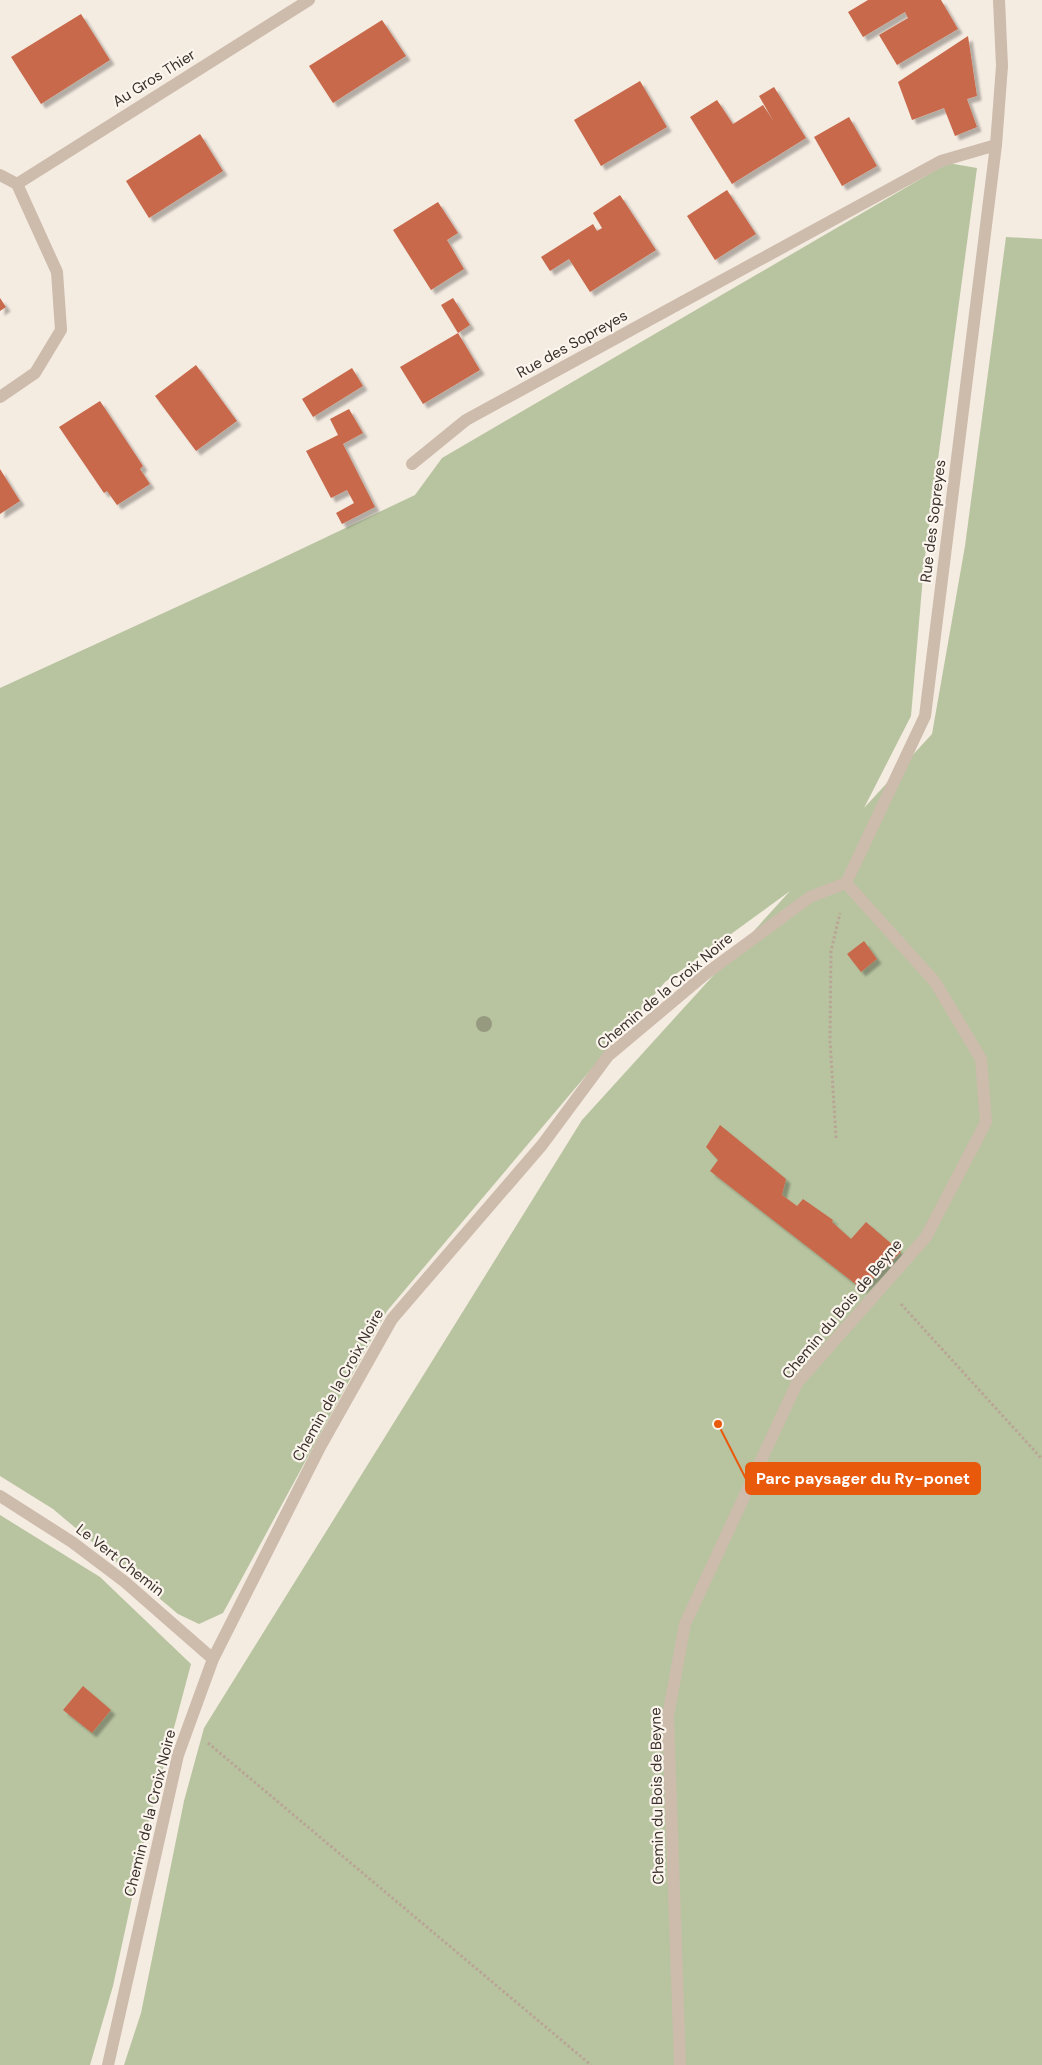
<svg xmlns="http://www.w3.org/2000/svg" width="1042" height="2065" font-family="'DM Sans',sans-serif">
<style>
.green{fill:#b8c4a0}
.building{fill:#c8694b;filter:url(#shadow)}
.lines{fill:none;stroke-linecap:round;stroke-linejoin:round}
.path{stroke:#b9a596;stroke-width:3;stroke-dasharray:2.5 2.5;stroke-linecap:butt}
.minor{stroke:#cdbbac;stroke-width:12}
.tree{fill:#969b7f}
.labels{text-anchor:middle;stroke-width:4.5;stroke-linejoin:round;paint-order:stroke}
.street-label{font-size:15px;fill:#3b302b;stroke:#fbf5ee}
.leader{fill:none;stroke:#e8590c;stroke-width:2}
.callout-dot{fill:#e8590c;stroke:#fbf5ee;stroke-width:2}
.callout{fill:#e8590c;stroke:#e8590c;stroke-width:2}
.callout-label{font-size:16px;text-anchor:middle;font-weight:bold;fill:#fff}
</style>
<defs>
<filter id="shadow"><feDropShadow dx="4.5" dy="4.5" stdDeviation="1" flood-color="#0004"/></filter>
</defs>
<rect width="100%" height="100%" fill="#f4ebe1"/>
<path class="green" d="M948 163 977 168 924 564 911 716 864 808 932 734 965 546 1006 237 1042 239V2065H124L141 2013 184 1801 204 1728 582 1120 790 891 665 982 387 1311 223 1613 199 1624 178 1614 53 1509 0 1476V688L255 571 415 495 442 458Z
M0 1515 100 1577 191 1664 147 1829 113 1986 90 2065H0Z"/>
<path class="building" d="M868 0H941L958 29 897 65 879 35 908 18 905 12 863 37 848 12Z
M81 14 110 60 41 104 11 57Z
M382 20 406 56 333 103 309 66Z
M968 36 977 96 967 99 977 127 955 136 944 108 912 120 898 82Z
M640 81 667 127 601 166 574 120Z
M774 87 806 138 732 184 690 117 717 100 733 124 763 105 774 122 759 96Z
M849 117 877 166 842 186 814 137Z
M200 134 223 171 149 218 126 181Z
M727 190 756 234 715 260 687 216Z
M620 195 656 250 590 292 569 259 550 271 541 257 593 224 597 231 602 228 593 213Z
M438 202 458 233 447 240 464 269 431 290 393 230Z
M0 298 6 307 0 311Z
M453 298 470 325 458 333 441 305Z
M458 333 480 370 423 404 400 367Z
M196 365 237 421 196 451 155 396Z
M352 368 363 386 313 417 302 399Z
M100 401 143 466 140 469 150 484 117 505 107 491 104 493 59 427Z
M349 409 363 433 343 444 375 507 342 524 336 513 354 503 347 490 331 498 306 451 338 435 330 419Z
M0 469 20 501 0 514Z
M864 941 877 959 861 972 847 954Z
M720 1125 786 1179 782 1195 797 1206 803 1199 833 1220 832 1222 851 1239 866 1222 901 1252 862 1289 710 1171 718 1160 706 1147Z
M83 1686 111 1710 92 1733 63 1710Z"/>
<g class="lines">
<path class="path" d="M836 1138 830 1041 831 951 840 913
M901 1304 1042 1459
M208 1743 591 2065"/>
<path class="minor" d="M0 175 17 184 57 272 61 330 35 373 0 397
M17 184 309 0
M412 464 466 420 941 161 996 145
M846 883 925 716 996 145 1002 66 999 0
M0 1496 72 1542 125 1582 213 1659
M108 2065 178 1755 213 1659 320 1447 392 1319 542 1145 608 1056 708 972 810 897 846 883
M680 2065 668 1716 685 1624 797 1383 926 1237 986 1122 981 1059 935 982 846 883"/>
</g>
<circle class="tree" cx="484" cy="1024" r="8"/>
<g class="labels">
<g class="street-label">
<text transform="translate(154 78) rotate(-32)" y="5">Au Gros Thier</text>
<text transform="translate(572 344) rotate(-29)" y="5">Rue des Sopreyes</text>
<text transform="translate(933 521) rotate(-83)" y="5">Rue des Sopreyes</text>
<text transform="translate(665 991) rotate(-40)" y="5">Chemin de la Croix Noire</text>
<text transform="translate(842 1309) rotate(-50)" y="5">Chemin du Bois de Beyne</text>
<text transform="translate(338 1385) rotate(-61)" y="5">Chemin de la Croix Noire</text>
<text transform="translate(120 1560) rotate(38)" y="5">Le Vert Chemin</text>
<text transform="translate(657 1796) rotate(-91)" y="5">Chemin du Bois de Beyne</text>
<text transform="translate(150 1813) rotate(-76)" y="5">Chemin de la Croix Noire</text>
</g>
</g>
<path class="leader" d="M718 1424L746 1479"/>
<circle class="callout-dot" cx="718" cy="1424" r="5"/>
<rect class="callout" x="746" y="1463" width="234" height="31" rx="5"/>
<g class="callout-label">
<text x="863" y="1484">Parc paysager du Ry-ponet</text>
</g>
</svg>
